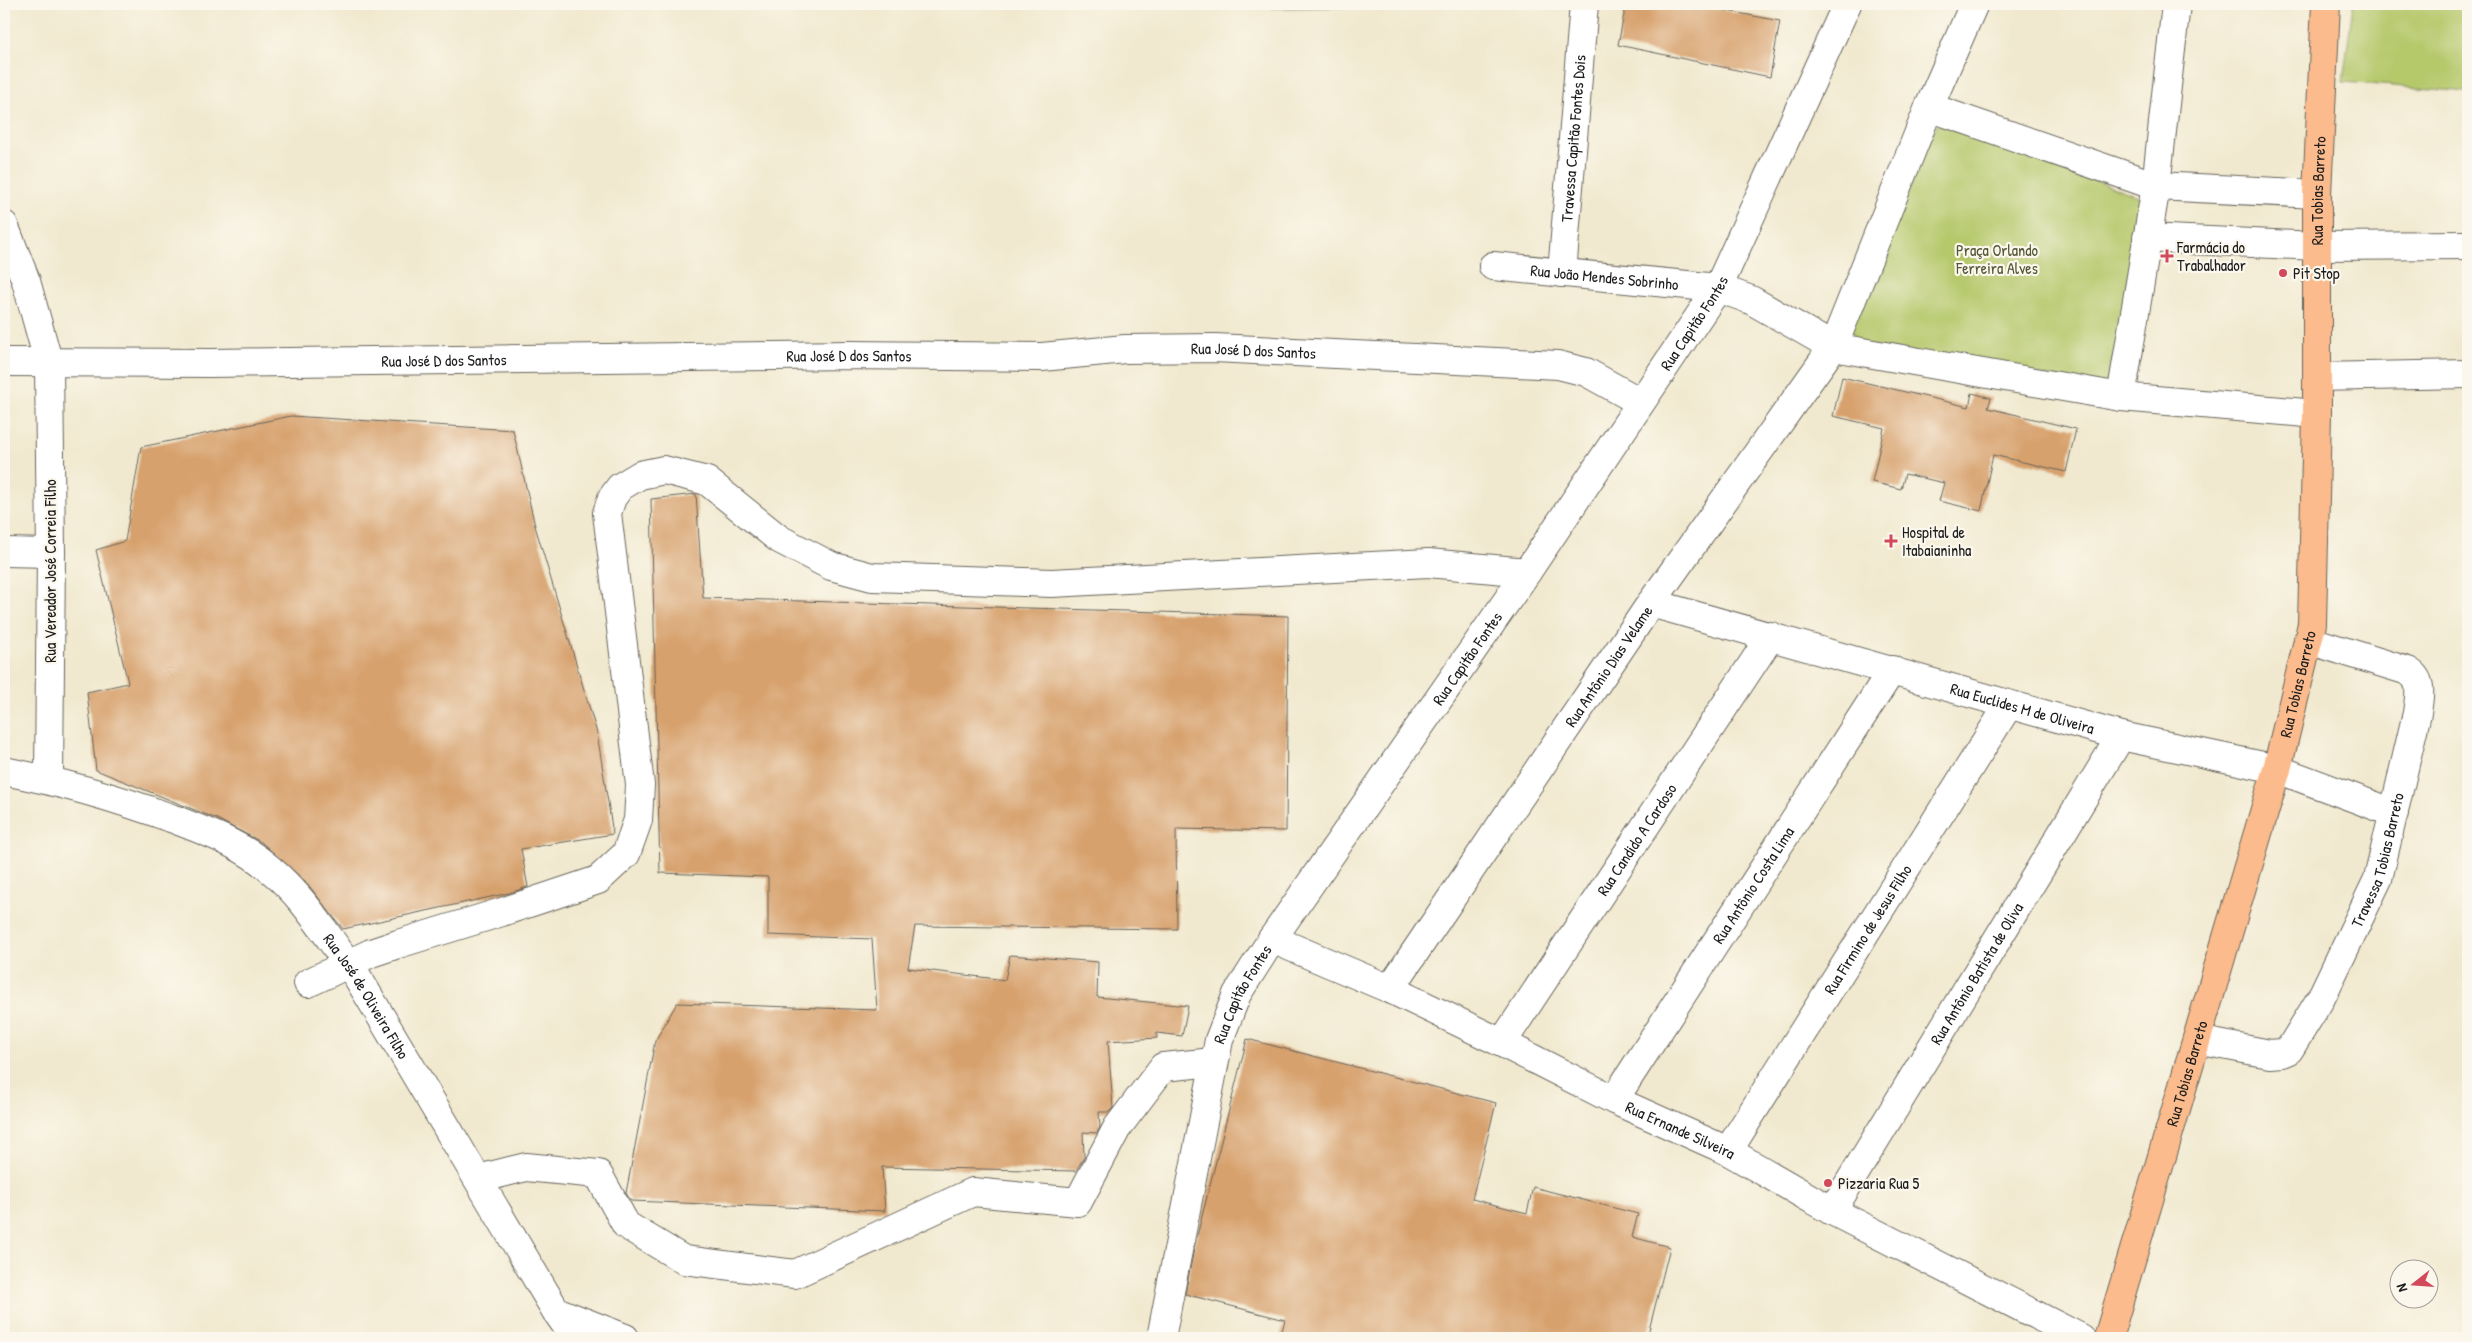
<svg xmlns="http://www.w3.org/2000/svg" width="2472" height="1342" font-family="'Patrick Hand',sans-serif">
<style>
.green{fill:#b5c86b;stroke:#687244}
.building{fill:#d7a16d}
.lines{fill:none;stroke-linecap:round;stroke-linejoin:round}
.minor-casing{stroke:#67645b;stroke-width:30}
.major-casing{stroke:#67645b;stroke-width:30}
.minor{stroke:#fff;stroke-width:28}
.major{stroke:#fbbb8c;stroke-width:28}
.poi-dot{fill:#d1495b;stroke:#fbf7ec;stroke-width:2}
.labels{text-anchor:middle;stroke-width:4.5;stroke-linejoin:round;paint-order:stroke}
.street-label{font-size:16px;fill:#1c1c1c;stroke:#fbf7ec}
.poi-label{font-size:16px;fill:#1c1c1c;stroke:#fbf7ec;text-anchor:start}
.park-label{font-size:16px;fill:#525838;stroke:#fbf7ec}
</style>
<rect width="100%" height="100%" fill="#fbf7ec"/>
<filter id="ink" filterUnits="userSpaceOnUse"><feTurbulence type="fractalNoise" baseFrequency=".02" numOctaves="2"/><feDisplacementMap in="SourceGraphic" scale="10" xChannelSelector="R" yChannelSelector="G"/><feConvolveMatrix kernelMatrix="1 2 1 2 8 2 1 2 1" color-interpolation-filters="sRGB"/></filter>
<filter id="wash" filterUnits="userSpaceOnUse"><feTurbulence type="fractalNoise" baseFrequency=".0096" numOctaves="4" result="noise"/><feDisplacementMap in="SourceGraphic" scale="20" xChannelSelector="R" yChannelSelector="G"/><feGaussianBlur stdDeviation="1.12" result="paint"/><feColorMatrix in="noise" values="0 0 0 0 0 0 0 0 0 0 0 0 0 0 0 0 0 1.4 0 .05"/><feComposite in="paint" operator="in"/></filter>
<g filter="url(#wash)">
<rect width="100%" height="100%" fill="#f1e9cf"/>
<path class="green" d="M1272 4H1373V7L1272 8Z
M2353 4H2468V92L2343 82Z
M1937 124 2144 198 2108 387 1843 341Z"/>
<g id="blocks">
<path class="building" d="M1626 4H1691L1780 21 1770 77 1618 45Z
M1842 377 1969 407 1972 393 1991 398 1988 408 2076 429 2066 472 1993 455 1981 511 1939 501 1944 483 1905 474 1901 489 1872 482 1884 428 1833 416Z
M291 416 513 430 535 526 597 733 613 834 521 849 528 887 509 893 343 929 306 882 261 842 217 819 96 770 87 692 128 683 96 550 125 541 141 447Z
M696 494 703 598 1288 616 1286 831 1176 829 1177 929 915 926 908 968 1005 980 1010 955 1098 962 1097 997 1188 1006 1182 1036 1157 1033V1038L1108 1041 1113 1108 1109 1112H1099L1100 1127 1097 1133 1083 1132 1084 1157 1076 1171 882 1167 885 1211 631 1201 626 1193 655 1041 677 1003 877 1010 872 939 768 935V877L660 873 651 499Z
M1247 1039 1496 1103 1472 1199 1527 1213 1533 1187 1638 1214 1632 1237 1670 1247 1647 1338H1280L1285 1320 1185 1294 1195 1244Z"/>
</g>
</g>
<g filter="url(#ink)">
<use href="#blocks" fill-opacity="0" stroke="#67645b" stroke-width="1"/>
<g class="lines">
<defs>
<g id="minor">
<path d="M1929 107 2156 186 2317 194"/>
<path d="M4 225 26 281 49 364 51 553 49 779"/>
<path d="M2147 238 2317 246 2468 245"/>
<path id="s1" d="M1493 266 1718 288 1751 300 1833 347 2121 397 2317 414"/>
<path id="s2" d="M1562 273 1584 4"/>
<path id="s3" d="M4 362 211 363 849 355 1042 357 1125 349 1215 348 1558 365 1586 372 1640 402"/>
<path d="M2317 377 2468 374"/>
<path d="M2121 397 2156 186 2176 4"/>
<path d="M4 552 51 553"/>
<path id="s4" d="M1651 603 2121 736 2277 769 2394 813"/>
<path id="s5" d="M4 771C61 782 116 798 171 818 207 832 242 844 271 870 305 898 328 938 355 973L556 1311 575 1338"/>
<path id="s6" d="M1272 939 1390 989 1502 1043 1614 1100 1728 1151 1832 1211 2081 1338"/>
<path d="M308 983 371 953 398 944 502 912 598 880 626 854 638 820 640 785 607 513 612 498 620 487 640 475 664 470 707 481 779 539 831 566 872 577 1052 583 1428 563 1527 572"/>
<path id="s7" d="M1390 989 1651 603 1833 347 1929 107 1974 4"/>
<path id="s8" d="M2197 1040 2270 1054 2282 1053 2289 1050 2321 998 2378 879 2417 713C2419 697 2424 680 2408 671L2308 640"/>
<path id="s9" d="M1502 1043 1771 636"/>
<path id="s10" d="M1614 1100 1892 670"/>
<path id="s11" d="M1728 1151 2008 706"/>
<path d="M478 1179 526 1167 598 1174 626 1225 684 1260 795 1274 973 1192 1078 1202 1117 1128 1163 1067 1214 1062"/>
<path id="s12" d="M1832 1211 2121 736"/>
<path d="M556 1311 625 1338"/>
<path id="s13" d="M1161 1338 1219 1040 1237 994 1272 939 1527 572 1718 288 1847 4"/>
</g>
<g id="major">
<path id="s14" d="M2108 1338 2277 769 2312 624 2317 414V194L2326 4"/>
</g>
</defs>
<use href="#minor" class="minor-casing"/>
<use href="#major" class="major-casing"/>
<use href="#minor" class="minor"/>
<use href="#major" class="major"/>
</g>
</g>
<g class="poi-dot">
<path d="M2164.5 248.5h5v5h5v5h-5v5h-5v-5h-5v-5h5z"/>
<circle cx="2283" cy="273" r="5"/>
<path d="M1888.5 533.5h5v5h5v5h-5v5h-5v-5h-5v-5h5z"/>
<circle cx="1828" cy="1183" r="5"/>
</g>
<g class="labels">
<g class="street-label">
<text dy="6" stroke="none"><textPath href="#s2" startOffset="135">Travessa Capitão Fontes Dois</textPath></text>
<text dy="6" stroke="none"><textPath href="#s14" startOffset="1176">Rua Tobias Barreto</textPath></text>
<text dy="6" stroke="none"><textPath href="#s1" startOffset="112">Rua João Mendes Sobrinho</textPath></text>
<text dy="6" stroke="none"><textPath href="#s13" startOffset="1165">Rua Capitão Fontes</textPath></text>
<text dy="6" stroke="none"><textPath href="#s3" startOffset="1250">Rua José D dos Santos</textPath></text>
<text dy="6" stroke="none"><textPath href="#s3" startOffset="845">Rua José D dos Santos</textPath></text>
<text dy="6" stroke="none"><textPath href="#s3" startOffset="440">Rua José D dos Santos</textPath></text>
<text transform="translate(50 571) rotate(-90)" y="6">Rua Vereador José Correia Filho</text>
<text dy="6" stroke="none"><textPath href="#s13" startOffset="760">Rua Capitão Fontes</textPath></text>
<text dy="6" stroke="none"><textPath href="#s7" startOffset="390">Rua Antônio Dias Velame</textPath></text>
<text dy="6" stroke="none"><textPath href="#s14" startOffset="681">Rua Tobias Barreto</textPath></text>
<text dy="6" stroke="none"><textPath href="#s4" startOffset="386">Rua Euclides M de Oliveira</textPath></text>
<text dy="6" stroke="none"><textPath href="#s9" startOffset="244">Rua Candido A Cardoso</textPath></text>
<text dy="6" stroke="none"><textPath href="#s8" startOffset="305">Travessa Tobias Barreto</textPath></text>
<text dy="6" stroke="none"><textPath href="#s10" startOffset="256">Rua Antônio Costa Lima</textPath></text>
<text dy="6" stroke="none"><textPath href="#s11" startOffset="262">Rua Firmino de Jesus Filho</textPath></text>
<text dy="6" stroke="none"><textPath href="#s12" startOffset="278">Rua Antônio Batista de Oliva</textPath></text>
<text dy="6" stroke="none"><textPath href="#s13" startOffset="355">Rua Capitão Fontes</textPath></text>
<text dy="6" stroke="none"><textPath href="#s5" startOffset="446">Rua José de Oliveira Filho</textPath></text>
<text dy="6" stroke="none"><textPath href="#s14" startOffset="276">Rua Tobias Barreto</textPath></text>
<text dy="6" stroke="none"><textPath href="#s6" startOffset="451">Rua Ernande Silveira</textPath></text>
</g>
<g class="poi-label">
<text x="2177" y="253">Farmácia do<tspan x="2177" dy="18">Trabalhador</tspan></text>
<text x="2293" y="279">Pit Stop</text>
<text x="1902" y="538">Hospital de<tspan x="1902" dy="18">Itabaianinha</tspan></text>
<text x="1838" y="1189">Pizzaria Rua 5</text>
</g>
<g class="park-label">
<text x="1997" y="256">Praça Orlando<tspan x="1997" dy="18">Ferreira Alves</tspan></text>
</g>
</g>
<rect width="2472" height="1342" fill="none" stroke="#fbf7ec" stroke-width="20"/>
<g transform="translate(2414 1284) rotate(253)"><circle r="24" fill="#fbf7ec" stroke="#a29f99"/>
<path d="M0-4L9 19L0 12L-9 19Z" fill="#d1495b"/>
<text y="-8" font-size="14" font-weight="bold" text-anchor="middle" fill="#1c1c1c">N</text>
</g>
</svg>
